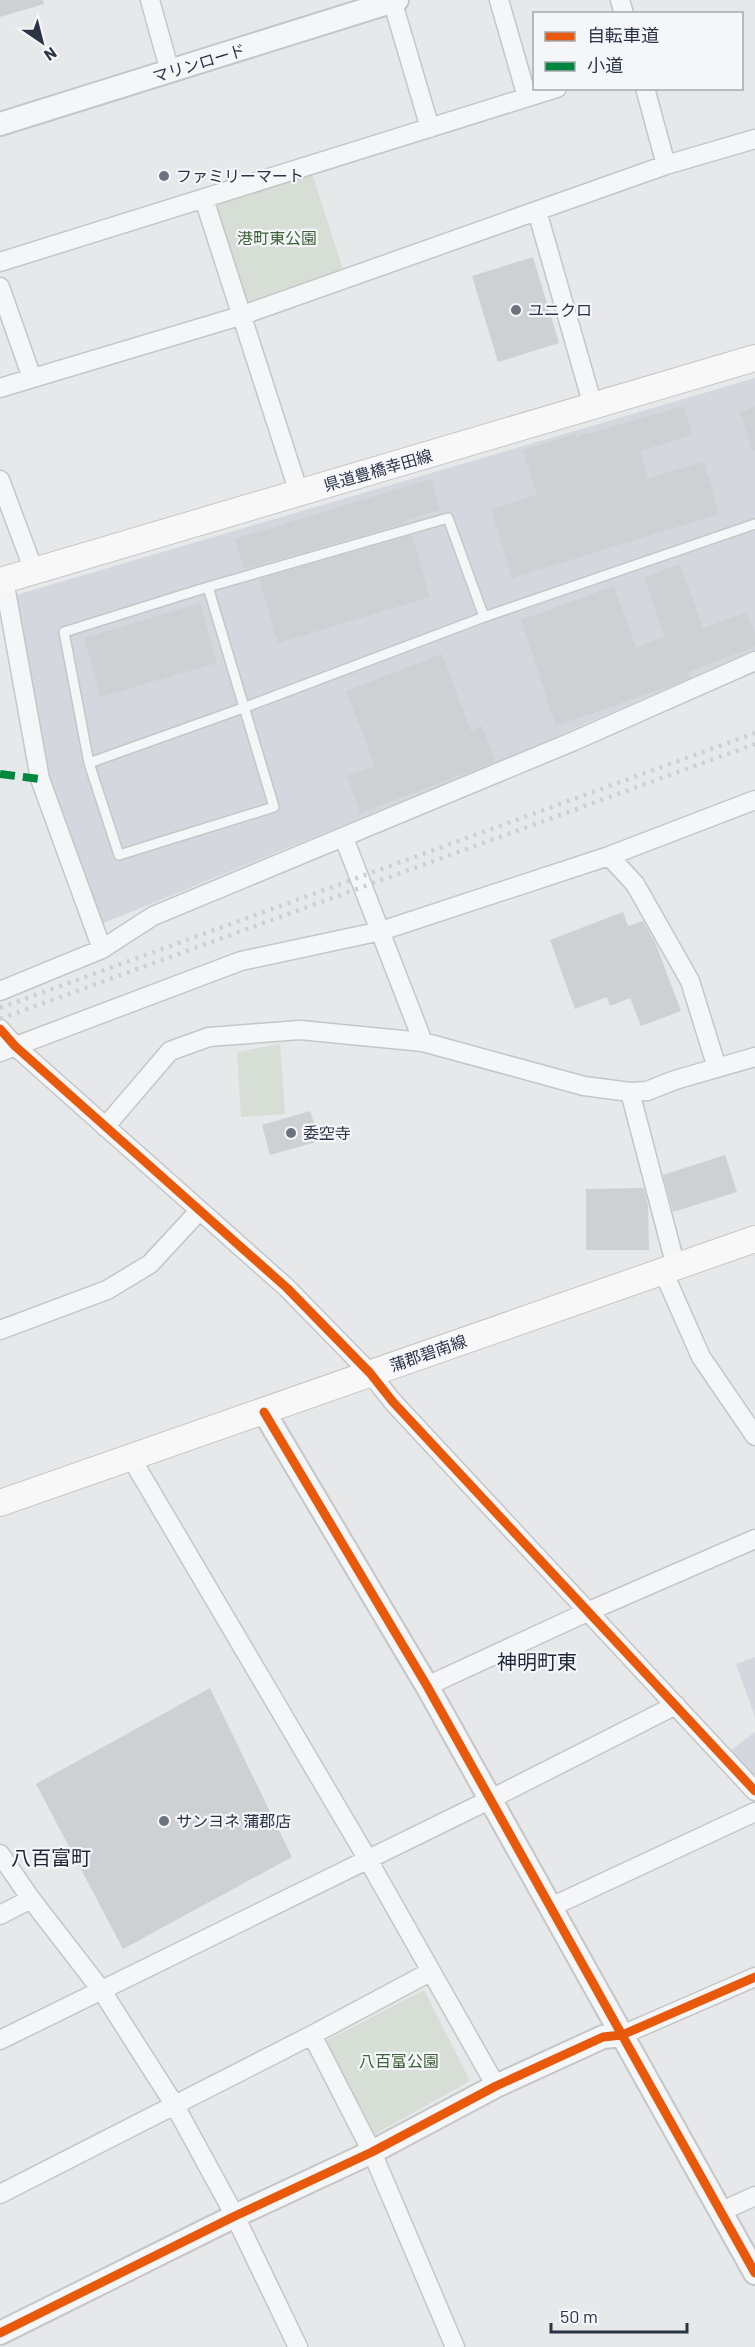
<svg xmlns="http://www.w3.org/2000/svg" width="755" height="2347" font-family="Barlow,'Noto Sans JP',sans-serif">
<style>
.built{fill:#d4d7dd}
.green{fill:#d6ded6}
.building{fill:#ced0d3}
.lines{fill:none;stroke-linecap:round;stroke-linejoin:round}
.service-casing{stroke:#c4c6c8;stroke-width:12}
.minor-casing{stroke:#c4c6c8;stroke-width:21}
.tertiary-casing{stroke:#c4c6c8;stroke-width:26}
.secondary-casing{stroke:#c4c6c8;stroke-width:28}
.service{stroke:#f5f6f7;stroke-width:9}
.minor{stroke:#f5f6f7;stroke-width:18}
.tertiary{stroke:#f5f6f7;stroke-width:22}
.secondary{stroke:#f8f8f8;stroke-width:26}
.rail{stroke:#cecfd2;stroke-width:4.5;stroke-dasharray:3 6;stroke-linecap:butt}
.quiet{stroke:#00873e;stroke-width:8;stroke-dasharray:15 8;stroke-linecap:butt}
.cycleway-casing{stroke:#f4f6f9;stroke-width:13}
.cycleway{stroke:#e8590c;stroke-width:9}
.poi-dot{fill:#6c737f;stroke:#f4f6f9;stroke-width:2}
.labels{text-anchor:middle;stroke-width:4.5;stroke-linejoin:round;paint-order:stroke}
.street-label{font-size:16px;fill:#2b3445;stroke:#f4f6f9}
.poi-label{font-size:16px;fill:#2b3445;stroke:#f4f6f9;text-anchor:start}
.park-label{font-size:16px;fill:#3f6138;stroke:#f4f6f9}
.quarter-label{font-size:20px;fill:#1d2536;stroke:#f4f6f9}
</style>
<rect width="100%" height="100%" fill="#e6e8ea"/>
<path class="built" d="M755 378V650L496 763 99 925 45 776 16 595Z
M755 1657V1717L736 1664Z
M755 1732V1791L723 1756Z"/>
<path class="green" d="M312 173 344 273 249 305 245 304 213 212 220 201Z
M280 1044 285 1114 241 1117 237 1052Z
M424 1990 470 2081 375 2134 322 2043Z"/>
<path class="building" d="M0 0H43L44 4 0 17Z
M533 257 559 343 498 362 472 276Z
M684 406 692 435 640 451 648 478 704 462 719 514 512 578 491 509 537 495 523 450 575 434 576 437Z
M755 407V450H752L740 412Z
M431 479 440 510 407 520 408 522 244 569 235 539Z
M412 535 430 597 278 643 259 579Z
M680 564 703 628 747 612 755 634V647L688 672 690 678 681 682 556 726 521 620 614 586 636 647 665 637 644 577Z
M200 603 217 663 100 697 84 638Z
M442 654 471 731 482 726 495 762 360 813 347 776 375 766 346 691Z
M623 912 628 926 643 921 655 942 681 1011 641 1026 630 998 610 1006 607 997 575 1009 550 940Z
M310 1111 320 1141 270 1155 262 1125Z
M725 1155 737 1192 673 1212 663 1175Z
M644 1188 648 1206 649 1250H586V1189Z
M210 1688 292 1857 123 1949 36 1784Z"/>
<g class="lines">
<defs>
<path id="service" d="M484 617 448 518 208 587 64 632 89 763 243 708 484 617 755 524
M89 763 119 855 274 807 208 587"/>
<path id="minor" d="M150 0 170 72
M392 0 430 128
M499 0 527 97
M620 0 624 14
M645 88 666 165
M204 199 299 493
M537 211 593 406
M0 262 557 88
M0 287 32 378
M0 388 240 316 666 165 755 139
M0 480 34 571
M4 580 40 779 102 949
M344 838 423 1042
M609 856 635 884 690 981 717 1068
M0 991 102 949 153 916 574 741 755 661
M0 1029 15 1046 287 1288 370 1373 393 1402 755 1791
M0 1052 241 961 381 931 609 856 755 800
M630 1092 676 1267
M105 1127 170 1051 209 1037 300 1030 423 1042 584 1086 630 1092 647 1091 675 1080 755 1057
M663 1271 701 1357 755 1436
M0 1330 107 1290 150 1264 199 1211
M130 1456 367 1858 496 2086
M427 1686 587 1612 755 1539
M0 1854 31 1899 102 1991 174 2104 235 2216 298 2347
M551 1907 755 1812
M0 1915 31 1899
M312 2035 372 2152 455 2347
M622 2035 755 1977
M0 2040 489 1800 676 1705
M0 2194 312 2035 430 1972
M720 2212 755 2196"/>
<path id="tertiary" d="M0 124 397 0
M264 1412 427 1686 755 2273
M0 2333 235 2216 372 2152 496 2086 603 2037 622 2035"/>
<path id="secondary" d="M0 581 755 358
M0 1503 755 1239"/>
</defs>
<use href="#service" class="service-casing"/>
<use href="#minor" class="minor-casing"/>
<use href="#tertiary" class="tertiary-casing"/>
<use href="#secondary" class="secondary-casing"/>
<use href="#service" class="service"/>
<use href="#minor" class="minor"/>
<use href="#tertiary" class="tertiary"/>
<use href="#secondary" class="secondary"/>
<path class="rail" d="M0 1008 755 733
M0 1019 755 744"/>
<path class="quiet" d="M0 774 40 779"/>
<defs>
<path id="cycleway" d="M0 1029 15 1046 287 1288 370 1373 393 1402 755 1791
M264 1412 427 1686 755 2273
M0 2333 235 2216 372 2152 496 2086 603 2037 622 2035 755 1977"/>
</defs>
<use href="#cycleway" class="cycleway-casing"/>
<use href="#cycleway" class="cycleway"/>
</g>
<g class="poi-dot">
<circle cx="164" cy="176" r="6"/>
<circle cx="516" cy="310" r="6"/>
<circle cx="291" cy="1133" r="6"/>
<circle cx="164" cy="1821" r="6"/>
</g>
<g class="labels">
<g class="street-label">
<text transform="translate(199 63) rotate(-17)" y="6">マリンロード</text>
<text transform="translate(378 470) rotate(-16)" y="6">県道豊橋幸田線</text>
<text transform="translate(428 1353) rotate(-19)" y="6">蒲郡碧南線</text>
</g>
<g class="poi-label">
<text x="176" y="182">ファミリーマート</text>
<text x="528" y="316">ユニクロ</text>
<text x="303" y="1139">委空寺</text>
<text x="176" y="1827">サンヨネ 蒲郡店</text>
</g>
<g class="park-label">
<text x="277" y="244">港町東公園</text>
<text x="399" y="2067">八百富公園</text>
</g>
<g class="quarter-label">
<text x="537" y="1669">神明町東</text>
<text x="51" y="1865">八百富町</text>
</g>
</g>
<rect x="533" y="12" width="210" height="78" fill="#f4f6f9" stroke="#a4a8b1" stroke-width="1.5"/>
<rect x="545" y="32" width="30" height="9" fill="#e8590c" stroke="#a4a8b1" stroke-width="1.5"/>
<text x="587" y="42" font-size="18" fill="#2b3445">自転車道</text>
<rect x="545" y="62" width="30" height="9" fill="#00873e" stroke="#a4a8b1" stroke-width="1.5"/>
<text x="587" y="72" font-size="18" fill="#2b3445">小道</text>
<g transform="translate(42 42) rotate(145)" stroke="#f4f6f9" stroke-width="4.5" paint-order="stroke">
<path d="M0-4.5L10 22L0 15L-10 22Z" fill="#2b3445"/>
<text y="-9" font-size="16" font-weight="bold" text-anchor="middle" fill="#2b3445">N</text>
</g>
<path d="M551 2323v9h136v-9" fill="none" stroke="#2b3445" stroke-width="3"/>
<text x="560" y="2323" font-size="18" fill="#2b3445" stroke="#f4f6f9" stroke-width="4.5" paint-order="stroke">50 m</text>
</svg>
